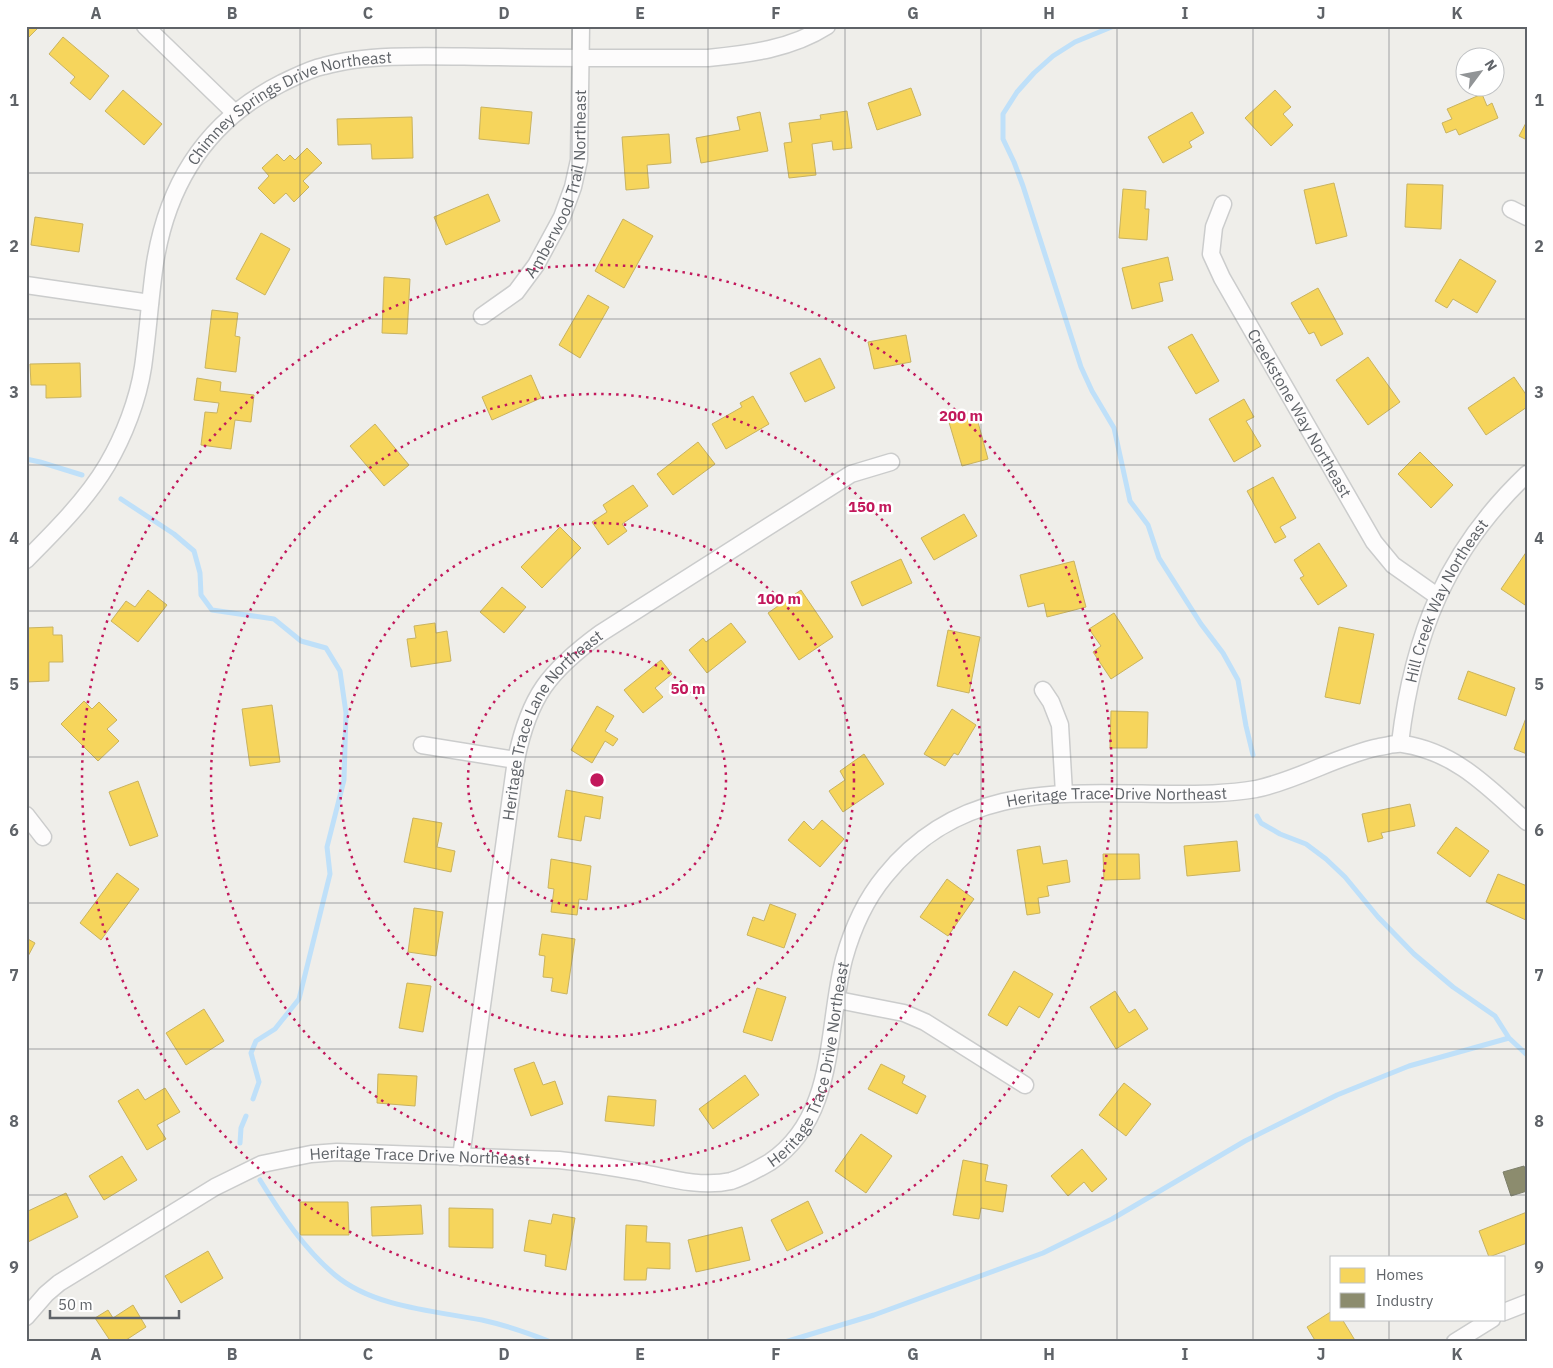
<svg xmlns="http://www.w3.org/2000/svg" width="1553" height="1368" font-family="'IBM Plex Sans',sans-serif">
<style>
.homes{fill:#f6d55c;stroke:#c9b360}
.industry{fill:#8c8c6e;stroke:#7e806c}
.lines{fill:none;stroke-linecap:round;stroke-linejoin:round}
.stream{stroke:#bfe0f9;stroke-width:5}
.minor-casing{stroke:#cbcccc;stroke-width:19}
.minor{stroke:#fdfcfc;stroke-width:16}
.grid{fill:none;stroke:#5f6368;stroke-width:1;stroke-opacity:0.55}
.ring{fill:none;stroke:#c2185b;stroke-width:2.5;stroke-dasharray:2.5 5}
.labels{text-anchor:middle;stroke-width:5;stroke-linejoin:round;paint-order:stroke}
.street-label{font-size:16px;fill:#5f6368;stroke:#fff}
.centre{fill:#c2185b;stroke:#fff;stroke-width:2.5}
.ring-label{font-size:15px;text-anchor:middle;font-weight:bold;fill:#c2185b;stroke:#fff;stroke-width:5;stroke-linejoin:round;paint-order:stroke}
.neatline{fill:none;stroke:#5f6368;stroke-width:2}
.grid-label{font-size:16px;text-anchor:middle;font-weight:bold;fill:#5f6368}
</style>
<rect width="100%" height="100%" fill="#efeeea"/>
<path class="homes" d="M26 26 39 27 26 40Z
M63 37 109 76 90 100 70 83 75 77 49 54Z
M911 88 921 115 877 130 868 103Z
M123 90 162 124 144 145 105 111Z
M1275 90 1291 107 1283 114 1293 125 1271 146 1245 118Z
M1482 94 1487 106 1492 103 1498 118 1459 135 1456 129 1446 133 1442 123 1452 119 1447 109Z
M481 107 532 112 529 144 479 139Z
M847 111 852 148 833 150 832 141 812 144 816 175 789 178 784 143 792 142 789 123 821 119 820 115Z
M760 112 768 151 701 163 696 138 740 130 737 117Z
M1192 112 1204 133 1189 142 1192 147 1163 163 1148 137Z
M412 117 413 158 372 159 371 144 338 145 337 119Z
M1527 121V140L1519 136Z
M669 134 671 163 647 165 649 188 626 190 622 137Z
M307 148 322 163 303 181 309 187 294 202 286 193 274 204 258 188 269 176 262 168 277 154 284 161 290 155 295 160Z
M1334 183 1347 236 1316 244 1304 190Z
M1407 184 1443 185 1441 229 1405 227Z
M1123 189 1146 191 1145 209H1149L1147 240 1119 238Z
M488 194 500 221 446 245 434 217Z
M35 217 83 224 79 252 31 245Z
M623 219 653 236 624 288 595 271Z
M261 233 290 249 265 295 236 279Z
M1168 257 1173 280 1159 283 1163 301 1132 309 1122 268Z
M1460 259 1496 281 1477 313 1453 299 1447 308 1435 301Z
M384 277 410 279 407 334 382 333Z
M1318 288 1343 334 1321 346 1314 332 1309 334 1291 303Z
M588 295 609 307 580 358 559 345Z
M212 310 238 313 235 336 240 337 236 372 205 368Z
M1192 334 1219 381 1196 394 1168 347Z
M906 335 911 362 874 369 868 342Z
M1368 357 1400 402 1368 425 1336 380Z
M820 358 835 388 805 402 790 373Z
M80 363 81 397 46 398V385H31L30 364Z
M531 375 541 398 492 420 482 397Z
M1514 377 1527 396V407L1486 435 1468 408Z
M197 378 221 382 220 391 254 395 251 422 235 420 231 449 201 445 205 412 217 413 219 403 194 400Z
M753 396 769 424 726 449 712 424 742 407 740 403Z
M1244 399 1254 417 1246 421 1261 446 1234 462 1209 419Z
M975 411 988 459 962 466 948 419Z
M375 424 409 465 384 486 350 446Z
M698 442 715 464 673 495 657 474Z
M1420 452 1453 485 1431 508 1398 474Z
M1273 477 1296 518 1280 527 1286 537 1275 543 1247 491Z
M633 485 648 506 622 524 627 531 608 545 592 522 607 512 603 505Z
M964 514 977 536 934 560 921 538Z
M560 527 581 548 542 588 521 567Z
M1319 543 1347 586 1318 605 1300 578 1304 576 1294 560Z
M1527 551V602L1525 605 1501 589Z
M901 559 912 583 862 606 851 582Z
M1074 561 1086 607 1047 617 1044 603 1028 607 1020 575Z
M502 587 526 607 504 633 480 612Z
M148 590 167 605 138 642 111 621 126 601 135 607Z
M801 590 833 637 799 660 768 613Z
M1114 613 1143 658 1111 679 1093 652 1101 646 1089 629Z
M435 623 436 633 447 631 451 661 411 667 407 639 416 638 414 626Z
M731 623 746 642 707 673 689 650 703 638 706 642Z
M53 627V635H62L63 662H49V681L26 682V628Z
M1339 627 1374 634 1360 704 1325 697Z
M948 630 980 637 969 693 937 686Z
M661 660 672 674 655 688 663 697 643 713 624 690Z
M1468 671 1515 688 1506 716 1458 699Z
M84 701 92 709 99 702 117 720 107 729 119 741 98 761 61 724Z
M272 705 280 762 250 766 242 709Z
M597 706 614 716 605 731 618 739 613 746 605 741 592 763 571 750Z
M952 709 976 725 958 755 954 753 945 766 924 754Z
M1111 711 1148 712 1147 748H1110Z
M1526 718H1527V754L1514 749Z
M864 754 884 784 843 812 829 791 845 780 840 771Z
M138 781 158 836 130 846 109 792Z
M566 790 603 797 600 819 585 816 581 841 558 837Z
M1410 804 1415 826 1381 833 1383 838 1368 842 1362 814Z
M413 818 442 823 437 847 455 851 451 872 404 862Z
M822 820 844 839 820 867 788 840 804 821 813 830Z
M1456 827 1489 851 1470 877 1437 853Z
M1237 841 1240 871 1187 876 1184 846Z
M1040 846 1043 864 1067 860 1070 882 1047 886 1049 896 1038 898 1040 913 1027 915 1017 850Z
M1103 854H1139L1140 879 1104 880Z
M551 859 591 866 587 900 579 899 577 915 551 912 554 889 548 888Z
M117 873 139 889 101 940 80 923Z
M1498 874 1527 886 1526 920 1486 902Z
M947 879 974 899 948 936 920 917Z
M770 904 796 914 784 948 747 935 753 917 764 921Z
M414 908 443 912 436 956 408 952Z
M542 934 575 939 567 994 551 991 553 978 543 977 545 956 539 955Z
M26 938 35 943 26 960Z
M1014 971 1053 994 1039 1018 1019 1006 1007 1026 988 1015Z
M407 983 431 986 423 1032 399 1028Z
M757 988 786 997 772 1041 743 1032Z
M1115 991 1129 1013 1135 1009 1148 1029 1116 1049 1090 1007Z
M204 1009 224 1041 186 1065 166 1033Z
M534 1062 543 1085 555 1081 563 1104 531 1116 514 1069Z
M881 1064 905 1076 902 1083 926 1096 917 1114 868 1089Z
M378 1074 417 1076 415 1106 377 1103Z
M745 1075 759 1095 713 1129 699 1109Z
M1124 1083 1151 1104 1126 1136 1099 1115Z
M165 1088 180 1112 157 1125 166 1139 147 1150 118 1101 138 1089 145 1100Z
M608 1096 656 1100 654 1126 605 1121Z
M861 1134 892 1156 866 1193 835 1171Z
M1082 1149 1107 1179 1092 1192 1084 1182 1068 1196 1051 1176Z
M122 1156 137 1180 104 1200 89 1176Z
M963 1160 988 1165 985 1181 1007 1185 1003 1212 981 1208 979 1219 953 1215Z
M66 1193 78 1217 26 1243V1212Z
M808 1201 823 1233 787 1251 771 1220Z
M300 1202H348L349 1235H300Z
M421 1205 423 1234 372 1236 371 1207Z
M449 1208 493 1209V1248L449 1247Z
M1527 1212V1243L1489 1257 1479 1231Z
M553 1214 575 1218 566 1270 545 1266 546 1255 524 1251 529 1220 551 1224Z
M626 1225 647 1226 646 1242 670 1243V1269L647 1268 646 1280H624Z
M742 1227 750 1260 696 1272 688 1240Z
M208 1251 223 1278 181 1303 165 1276Z
M133 1305 146 1327 123 1342H111L95 1318 108 1310 113 1318Z
M1332 1311V1319H1342L1356 1342H1316L1307 1327Z"/>
<path class="industry" d="M1524 1166 1527 1174V1191L1511 1196 1503 1172Z"/>
<g class="lines">
<path class="stream" d="M1114 26 1075 42 1053 56 1034 73 1017 92 1003 114V139L1014 162 1023 186 1081 367 1092 391 1114 428 1130 501 1148 525 1159 558 1201 624 1223 653 1238 680 1246 726 1253 755
M26 459 40 462 82 475
M121 499 174 534 194 551 200 573 201 595 212 610 274 619 301 641 326 648 340 671 346 713 344 780 327 847 330 874 299 999 275 1029 256 1041 251 1053 259 1082 253 1099
M1257 816 1261 823 1280 834 1306 844 1326 859 1345 877 1378 917 1414 954 1453 987 1495 1016 1509 1038 1527 1055
M240 1143 241 1128 246 1116
M260 1180C281 1214 304 1249 335 1275 373 1307 434 1311 482 1320 505 1325 528 1333 551 1342
M785 1342 874 1315 1043 1253 1112 1219 1245 1141 1337 1095 1409 1066 1509 1038"/>
<defs>
<g id="minor">
<path d="M145 26 235 113"/>
<path id="s1" d="M1223 204 1214 227 1211 254 1222 278 1374 542 1393 565 1437 596"/>
<path d="M1511 209 1527 217"/>
<path d="M26 285 150 303"/>
<path id="s2" d="M482 316 516 292 536 265 562 217 573 187 579 160 581 26"/>
<path id="s3" d="M26 560C54 532 87 499 107 465 124 436 138 400 143 367 148 332 150 297 155 263 168 181 208 120 282 83 295 77 309 69 324 66 374 52 445 57 498 57 568 58 638 58 708 58 749 54 791 49 827 26"/>
<path d="M1043 690 1051 702 1060 725 1064 793"/>
<path id="s4" d="M1400 743C1413 635 1446 551 1527 474"/>
<path d="M422 745 516 760"/>
<path d="M26 815 43 837"/>
<path d="M838 1000 904 1013 925 1022 1025 1085"/>
<path id="s5" d="M461 1157 516 760C529 696 549 671 601 633L851 474 891 462"/>
<path d="M1504 1312 1527 1303"/>
<path id="s6" d="M26 1317 46 1294 59 1283 215 1187 262 1164 311 1154 337 1152 559 1160C586 1163 612 1167 639 1172 668 1178 701 1188 731 1181 744 1177 758 1169 770 1162 837 1117 826 1029 844 959 852 930 866 899 885 876 961 782 1061 793 1170 794 1199 794 1227 794 1256 789 1299 780 1336 756 1379 747 1387 746 1395 743 1403 744 1456 752 1489 788 1527 822"/>
<path d="M1455 1342 1492 1319"/>
</g>
</defs>
<use href="#minor" class="minor-casing"/>
<use href="#minor" class="minor"/>
</g>
<path class="grid" d="M164 26V1342M300 26V1342M436 26V1342M572 26V1342M708 26V1342M845 26V1342M981 26V1342M1117 26V1342M1253 26V1342M1389 26V1257M26 173H1527M26 319H1527M26 465H1527M26 611H1527M26 757H1527M26 903H1527M26 1049H1527M26 1195H1527M1389 1319V1342"/>
<g class="ring">
<circle cx="597" cy="780" r="129"/>
<circle cx="597" cy="780" r="257"/>
<circle cx="597" cy="780" r="386"/>
<circle cx="597" cy="780" r="515"/>
</g>
<g class="labels">
<g class="street-label">
<text dy="6" stroke="none"><textPath href="#s3" startOffset="560">Chimney Springs Drive Northeast</textPath></text>
<text dy="6" stroke="none"><textPath href="#s2" startOffset="161">Amberwood Trail Northeast</textPath></text>
<text dy="6" stroke="none"><textPath href="#s1" startOffset="234">Creekstone Way Northeast</textPath></text>
<text dy="6" stroke="none"><textPath href="#s4" startOffset="151">Hill Creek Way Northeast</textPath></text>
<text dy="6" stroke="none"><textPath href="#s5" startOffset="449">Heritage Trace Lane Northeast</textPath></text>
<text dy="6" stroke="none"><textPath href="#s6" startOffset="1371">Heritage Trace Drive Northeast</textPath></text>
<text dy="6" stroke="none"><textPath href="#s6" startOffset="908">Heritage Trace Drive Northeast</textPath></text>
<text dy="6" stroke="none"><textPath href="#s6" startOffset="442">Heritage Trace Drive Northeast</textPath></text>
</g>
</g>
<circle cx="597" cy="780" r="8" class="centre"/>
<g class="ring-label">
<text x="961" y="421">200 m</text>
<text x="870" y="512">150 m</text>
<text x="779" y="604">100 m</text>
<text x="688" y="694">50 m</text>
</g>
<rect width="1553" height="1368" fill="none" stroke="#ffffff" stroke-width="55"/>
<rect x="1330" y="1256" width="175" height="65" fill="#ffffff" stroke="#bfc1c3"/>
<rect x="1340" y="1268" width="25" height="15" fill="#f6d55c" stroke="#bfc1c3"/>
<text x="1376" y="1280" font-size="15" fill="#5f6368">Homes</text>
<rect x="1340" y="1293" width="25" height="15" fill="#8c8c6e" stroke="#bfc1c3"/>
<text x="1376" y="1306" font-size="15" fill="#5f6368">Industry</text>
<g transform="translate(1480 72) rotate(58)"><circle r="24" fill="#ffffff" stroke="#bfc1c3"/>
<path d="M0-4L9 19L0 12L-9 19Z" fill="#919496"/>
<text y="-8" font-size="14" font-weight="bold" text-anchor="middle" fill="#5f6368">N</text>
</g>
<path d="M50 1310v8h129v-8" fill="none" stroke="#5f6368" stroke-width="2.5"/>
<text x="58" y="1310" font-size="15" fill="#5f6368" stroke="#ffffff" stroke-width="4" paint-order="stroke">50 m</text>
<rect x="28" y="28" width="1498" height="1312" class="neatline"/>
<g class="grid-label">
<text x="96" y="19">A</text>
<text x="232" y="19">B</text>
<text x="368" y="19">C</text>
<text x="504" y="19">D</text>
<text x="640" y="19">E</text>
<text x="776" y="19">F</text>
<text x="913" y="19">G</text>
<text x="1049" y="19">H</text>
<text x="1185" y="19">I</text>
<text x="1321" y="19">J</text>
<text x="1457" y="19">K</text>
<text x="14" y="106">1</text>
<text x="1539" y="106">1</text>
<text x="14" y="252">2</text>
<text x="1539" y="252">2</text>
<text x="14" y="398">3</text>
<text x="1539" y="398">3</text>
<text x="14" y="544">4</text>
<text x="1539" y="544">4</text>
<text x="14" y="690">5</text>
<text x="1539" y="690">5</text>
<text x="14" y="836">6</text>
<text x="1539" y="836">6</text>
<text x="14" y="981">7</text>
<text x="1539" y="981">7</text>
<text x="14" y="1127">8</text>
<text x="1539" y="1127">8</text>
<text x="14" y="1273">9</text>
<text x="1539" y="1273">9</text>
<text x="96" y="1360">A</text>
<text x="232" y="1360">B</text>
<text x="368" y="1360">C</text>
<text x="504" y="1360">D</text>
<text x="640" y="1360">E</text>
<text x="776" y="1360">F</text>
<text x="913" y="1360">G</text>
<text x="1049" y="1360">H</text>
<text x="1185" y="1360">I</text>
<text x="1321" y="1360">J</text>
<text x="1457" y="1360">K</text>
</g>
</svg>
